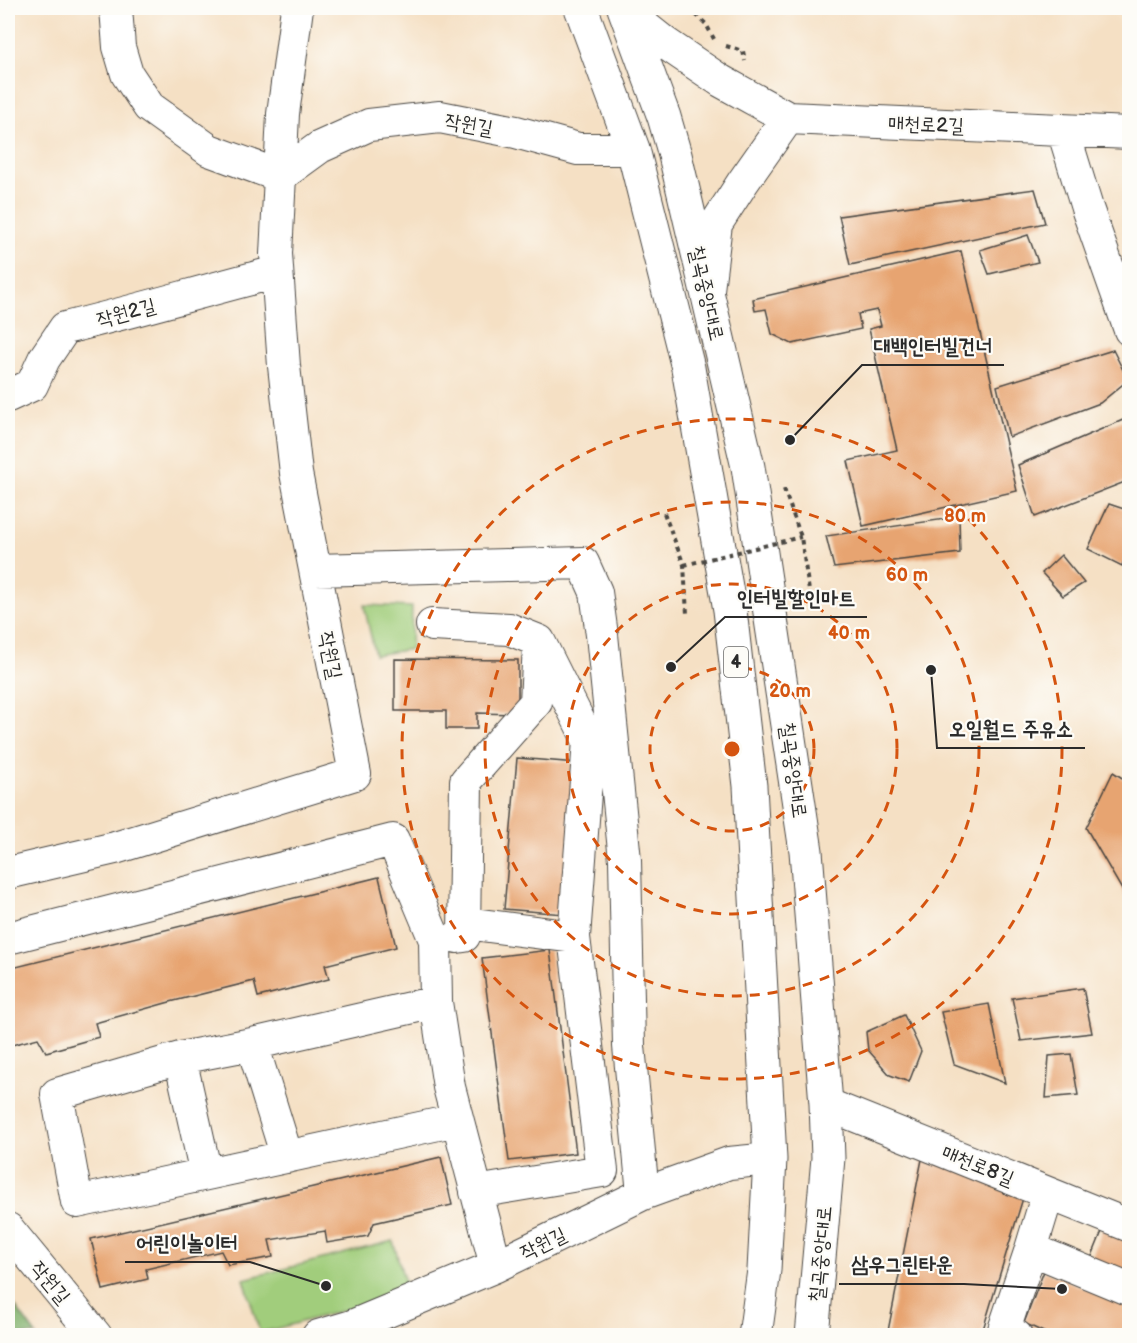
<svg xmlns="http://www.w3.org/2000/svg" width="1137" height="1343" font-family="'Balsamiq Sans','Poor Story',sans-serif">
<style>
.green{fill:#a1cd7b;stroke:#667c53;stroke-width:1.5}
.forest{fill:#80b06b;stroke:#566e4b;stroke-width:1.5}
.building{fill:#e7a471}
.lines{fill:none;stroke-linecap:round;stroke-linejoin:round}
.minor-casing{stroke:#494642;stroke-width:34}
.major-casing{stroke:#494642;stroke-width:35}
.path{stroke:#494642;stroke-width:4;stroke-dasharray:4.5 4.5;stroke-linecap:butt}
.minor{stroke:#fff;stroke-width:32}
.major{stroke:#fff;stroke-width:33}
.path-bridge{stroke:#494642;stroke-width:4;stroke-dasharray:4.5 4.5;stroke-linecap:butt}
.ring{fill:none;stroke:#d5540f;stroke-width:3;stroke-dasharray:10 8}
.labels{text-anchor:middle;stroke-width:4.5;stroke-linejoin:round;paint-order:stroke}
.shield{fill:#fdfcf7;stroke:#6a6a68;stroke-width:1.5}
.shield-label{font-size:18px;font-weight:bold;fill:#2b2b2b}
.street-label{font-size:20px;fill:#2b2b2b;stroke:#fdfcf7}
.centre{fill:#d5540f;stroke:#fdfcf7;stroke-width:3}
.ring-label{font-size:18px;text-anchor:middle;font-weight:bold;fill:#d5540f;stroke:#fdfcf7;stroke-width:4.5;stroke-linejoin:round;paint-order:stroke}
.leader{fill:none;stroke:#2b2b2b;stroke-width:2}
.callout-dot{fill:#2b2b2b;stroke:#fdfcf7;stroke-width:2}
.callout-label{font-size:21px;text-anchor:middle;font-weight:bold;fill:#2b2b2b;stroke:#fdfcf7;stroke-width:4.5;stroke-linejoin:round;paint-order:stroke}
</style>
<rect width="100%" height="100%" fill="#fdfcf7"/>
<filter id="ink" filterUnits="userSpaceOnUse"><feTurbulence type="fractalNoise" baseFrequency=".0167" numOctaves="2"/><feDisplacementMap in="SourceGraphic" scale="12" xChannelSelector="R" yChannelSelector="G"/><feConvolveMatrix kernelMatrix="1 2 1 2 8 2 1 2 1" color-interpolation-filters="sRGB"/></filter>
<filter id="wash" filterUnits="userSpaceOnUse"><feTurbulence type="fractalNoise" baseFrequency=".008" numOctaves="4" result="noise"/><feDisplacementMap in="SourceGraphic" scale="24" xChannelSelector="R" yChannelSelector="G"/><feGaussianBlur stdDeviation="1.35" result="paint"/><feColorMatrix in="noise" values="0 0 0 0 0 0 0 0 0 0 0 0 0 0 0 0 0 1.4 0 .05"/><feComposite in="paint" operator="in"/></filter>
<g filter="url(#wash)">
<rect width="100%" height="100%" fill="#f5e0c4"/>
<path class="green" d="M364 605 412 607 411 649 375 655Z
M393 1241 408 1293 260 1333 244 1279Z"/>
<path class="forest" d="M8 1296 10 1299 36 1335H8Z"/>
<g id="blocks">
<path class="building" d="M1035 189 1045 223 850 265 839 216Z
M1028 235 1038 262 989 274 980 250Z
M961 251 1017 491 863 526 848 461 897 450 869 329 881 326 877 310 858 314 861 329 792 344 772 334 766 309 755 311 753 299Z
M1113 350 1128 380 1100 403 1009 437 997 386Z
M1130 417V480L1035 517 1018 465Z
M1109 504 1130 511V544L1122 566 1088 549Z
M959 517 960 553 834 568 826 536Z
M1061 555 1084 583 1063 596 1042 573Z
M395 659 518 660V714L477 713V729H446V711H395Z
M517 758 577 763 564 914 504 909Z
M1113 772 1130 783V889L1125 895 1086 828Z
M379 877 396 947 325 965 329 979 258 997 254 981 166 1003 95 1023 99 1037 46 1052 38 1038 8 1046V969Z
M550 950 576 1153 509 1161 482 958Z
M1083 988 1092 1033 1021 1041 1012 998Z
M989 1004 1005 1083 954 1064 941 1012Z
M904 1015 921 1051 909 1082 890 1075 868 1050 866 1032Z
M1071 1054 1078 1095 1046 1098 1049 1056Z
M925 1144 1027 1185 981 1336H887Z
M441 1157 452 1205 374 1223 368 1236 327 1243 325 1231 269 1240 273 1257 228 1265 221 1251 146 1269 148 1279 103 1290 91 1239Z
M1103 1229 1130 1239V1277L1090 1261Z
M1044 1271 1130 1307V1336H1052L1024 1323Z"/>
</g>
</g>
<g filter="url(#ink)">
<use href="#blocks" fill-opacity="0" stroke="#494642" stroke-width="1.5"/>
<g class="lines">
<defs>
<path id="minor" d="M116 8 119 47 127 74 149 107 209 150 280 176 283 114 297 8
M626 12 665 43 721 81 788 118 1130 133
M1063 130 1087 208 1130 330
M708 290 716 224 743 182 788 118
M8 396 32 385 44 359 65 328C136 311 206 290 277 272
M315 570 583 563 596 592 602 635 625 860 629 1046 643 1194
M432 625 509 629 539 641 589 741 574 937 465 923
M8 873 115 848 355 774 296 473 284 366 276 254 280 176 320 147 369 125 440 117 516 132 578 149H633
M457 937 464 936 466 781 536 702 539 644
M8 938 393 840 435 940 436 1002 449 1087 496 1266
M252 1044 436 1002
M180 1058 252 1044 287 1157
M826 1104 1130 1226
M206 1174 180 1058 57 1094 77 1202 457 1120
M476 1192 602 1171 574 937
M8 1229 96 1336
M1031 1249 1048 1193
M318 1336 352 1326 496 1266 643 1194 729 1163 770 1159
M1016 1336 1004 1330 1031 1249 1130 1290"/>
<path id="major" d="M581 8 633 149 688 368 730 610 750 786 770 1159 764 1270 755 1336
M624 8 664 117 675 155 748 467 806 851 826 1104 828 1158 812 1336"/>
</defs>
<use href="#minor" class="minor-casing"/>
<use href="#major" class="major-casing"/>
<path class="path" d="M689 8 706 24 714 39
M726 46 743 51 745 61
M784 489 801 537 809 591
M664 513 684 565 687 614"/>
<use href="#minor" class="minor"/>
<use href="#major" class="major"/>
<path class="path-bridge" d="M684 565 801 537"/>
</g>
</g>
<g class="ring">
<circle cx="732" cy="749" r="82"/>
<circle cx="732" cy="749" r="165"/>
<circle cx="732" cy="749" r="247"/>
<circle cx="732" cy="749" r="330"/>
</g>
<g class="labels">
<rect class="shield" x="724" y="647" width="24" height="30" rx="4.5"/>
<g class="shield-label">
<text x="736" y="668">4</text>
</g>
<g class="street-label">
<text transform="translate(469 124) rotate(10)" y="7">작원길</text>
<text transform="translate(926 124) rotate(2)" y="7">매천로2길</text>
<text transform="translate(707 293) rotate(77)" y="7">칠곡중앙대로</text>
<text transform="translate(126 312) rotate(-15)" y="7">작원2길</text>
<text transform="translate(331 655) rotate(79)" y="7">작원길</text>
<text transform="translate(794 770) rotate(82)" y="7">칠곡중앙대로</text>
<text transform="translate(978 1165) rotate(22)" y="7">매천로8길</text>
<text transform="translate(543 1243) rotate(-26)" y="7">작원길</text>
<text transform="translate(820 1254) rotate(-85)" y="7">칠곡중앙대로</text>
<text transform="translate(51 1282) rotate(50)" y="7">작원길</text>
</g>
</g>
<circle cx="732" cy="749" r="9" class="centre"/>
<g class="ring-label">
<text x="965" y="522">80 m</text>
<text x="907" y="581">60 m</text>
<text x="849" y="639">40 m</text>
<text x="790" y="697">20 m</text>
</g>
<path class="leader" d="M790 440L862 365H1004M671 667L725 617H867M931 670L937 748H1085M326 1286L250 1262H125M1062 1289L964 1284H839"/>
<g class="callout-dot">
<circle cx="790" cy="440" r="6"/>
<circle cx="671" cy="667" r="6"/>
<circle cx="931" cy="670" r="6"/>
<circle cx="326" cy="1286" r="6"/>
<circle cx="1062" cy="1289" r="6"/>
</g>
<g class="callout-label">
<text x="933" y="353">대백인터빌건너</text>
<text x="796" y="605">인터빌할인마트</text>
<text x="1011" y="736">오일월드 주유소</text>
<text x="187" y="1250">어린이놀이터</text>
<text x="902" y="1271">삼우그린타운</text>
</g>
<rect width="1137" height="1343" fill="none" stroke="#fdfcf7" stroke-width="30"/>
</svg>
